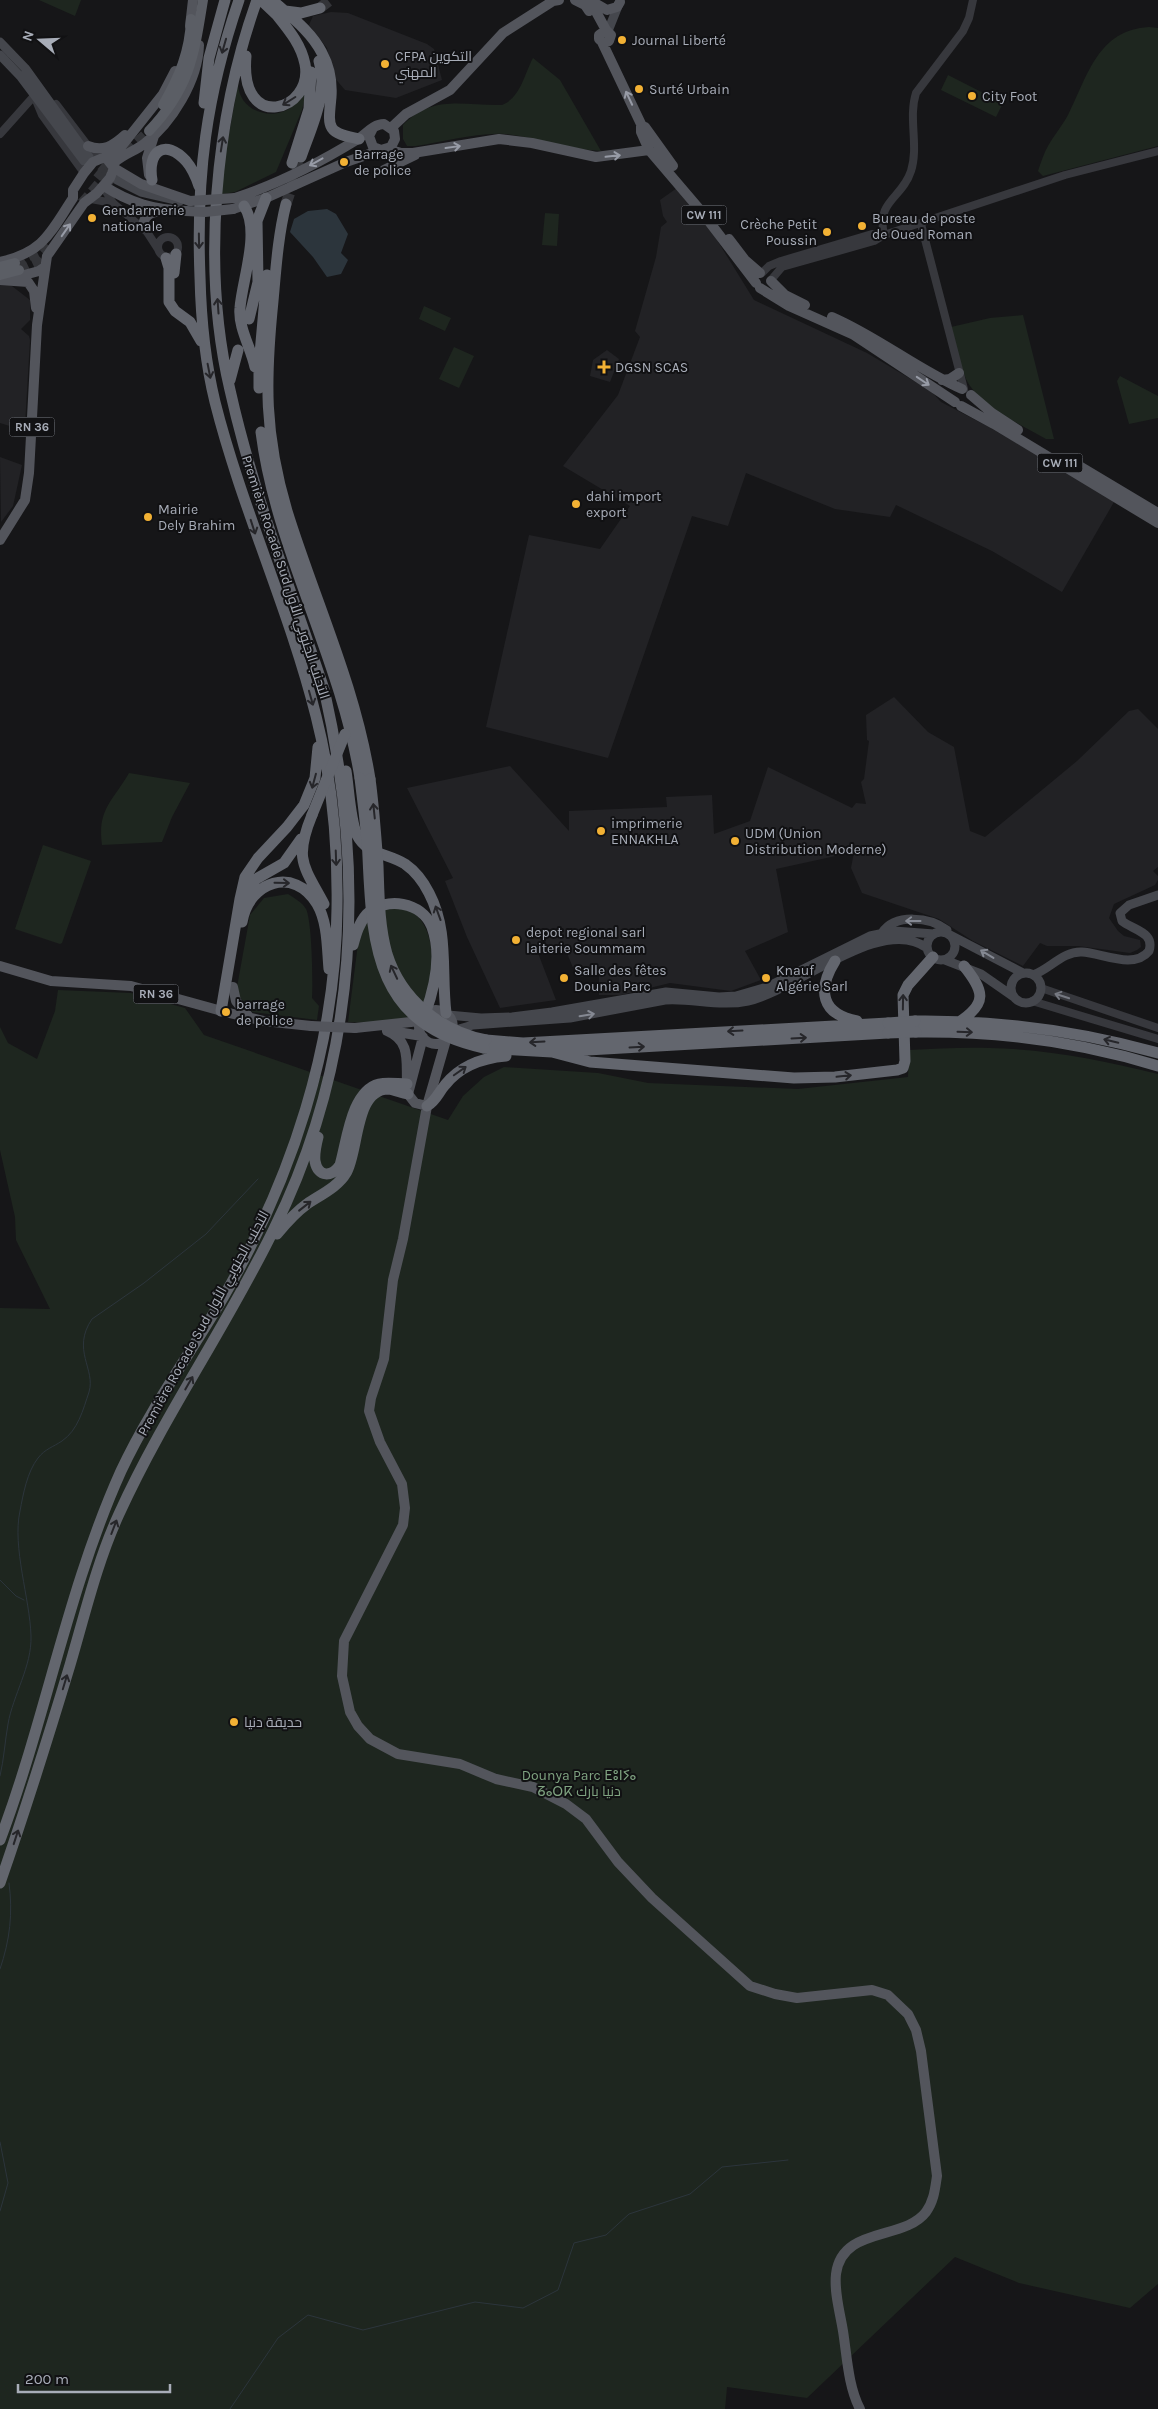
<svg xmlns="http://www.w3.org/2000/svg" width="1158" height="2409" font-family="Karla,Cairo,'Noto Sans Tifinagh',sans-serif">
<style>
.built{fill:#222225}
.green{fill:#1e261f}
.water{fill:#2c353c}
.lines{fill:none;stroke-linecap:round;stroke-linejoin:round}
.stream{stroke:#2c353c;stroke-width:1}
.secondary-tunnel{stroke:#333438;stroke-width:9;stroke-dasharray:9 4.5;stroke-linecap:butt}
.trunk-tunnel{stroke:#333438;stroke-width:10;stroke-dasharray:10 5;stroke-linecap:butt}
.motorway-tunnel{stroke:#333438;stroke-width:11;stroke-dasharray:11 5.5;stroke-linecap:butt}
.tertiary{stroke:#37383d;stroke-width:8}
.secondary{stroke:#45474d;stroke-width:9}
.primary{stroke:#53555c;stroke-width:10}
.trunk{stroke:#5b5e65;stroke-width:10}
.motorway{stroke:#63666e;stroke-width:11}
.primary-bridge{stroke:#53555c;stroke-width:10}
.motorway-bridge{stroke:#63666e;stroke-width:11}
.oneway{stroke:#26262a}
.oneway2{stroke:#979ba6}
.oneway3{stroke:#858993}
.oneway4{stroke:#757881}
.poi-dot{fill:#f2b134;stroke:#111113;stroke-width:2}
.labels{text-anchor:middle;stroke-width:4;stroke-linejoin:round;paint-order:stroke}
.shield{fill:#111113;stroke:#7b7e86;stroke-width:1}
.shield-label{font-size:12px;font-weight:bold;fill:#a8adb8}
.poi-label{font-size:14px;fill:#a8adb8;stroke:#111113;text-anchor:start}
.street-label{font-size:14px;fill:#a8adb8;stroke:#111113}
.park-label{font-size:14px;fill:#7fa381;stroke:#111113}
</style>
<rect width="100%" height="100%" fill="#161618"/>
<path class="built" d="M331 12 348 13 427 44 434 49 442 80 396 98 345 90 333 76 327 48 309 25 313 16Z
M677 188 709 227 754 300 867 353 931 391 941 402 989 427 1109 496 1114 502 1062 592 992 551 896 505 890 517 835 509 746 473 728 526 692 516 608 758 486 727 529 535 600 549 630 506 563 466 618 395 640 337 635 331 656 257 661 227 667 222 663 216 660 200Z
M8 283 30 300V320L21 329 29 336 30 340 25 425 19 429 0 423V285Z
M607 350 619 359 610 382 590 376 593 360Z
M0 457 22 465 13 506 1 522Z
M894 697 928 732 954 747 970 831 985 837 1077 761 1129 711 1138 709 1158 729V867L1153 871 1158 876V880L1155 885 1114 904 1109 918 1118 931 1124 936 1140 940 1141 947 1137 950 1130 953 1078 946H1047L1040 943 1023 966 973 941 939 919 862 893 851 868 854 852 776 869 788 932 745 951 761 980 731 991 670 983 621 995H599V975L577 977 563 944 538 953 556 1000 500 1008 467 937 445 881 453 878 407 788 510 766 569 831V811L667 807 666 797 712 795 714 834 750 821 768 767 852 808 856 803 866 804 861 782 864 779 869 741 867 740 866 715Z"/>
<path class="green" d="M39 0H81L75 16Z
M1149 27 1158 28V146L1043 176 1038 171C1041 162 1044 153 1048 146 1054 135 1063 125 1069 113 1088 75 1098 30 1149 27Z
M533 58 560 80 601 151C568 150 537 137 505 134 478 132 443 142 416 146H407L403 139V125C433 94 464 106 502 105 521 97 524 75 533 58Z
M948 75 1003 103 996 117 941 90Z
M309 82 302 110 276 172 235 192 222 194 223 167 238 84C239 112 274 123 294 105 300 99 304 89 309 82Z
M545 213 559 214 557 246 542 245Z
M424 306 451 318 445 331 419 319Z
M1023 315 1054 439H1046C1022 425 979 406 966 379 959 363 956 344 951 327L990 318Z
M454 347 474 356 459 388 439 379Z
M1120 376 1158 396V418L1129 424 1117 381Z
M129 773 190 783 172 817 162 842 102 845C97 809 113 801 129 773Z
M43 845 91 861 62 943 60 944 15 929Z
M288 894C294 898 302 902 306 909 312 921 313 982 312 998L319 1006 317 1020 252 1012 238 995 237 987 250 915 264 898Z
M384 908C390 908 401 906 407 909 441 923 437 993 416 1017L373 1023 348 1022 360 928Z
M58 990 131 993 185 1008 204 1035 448 1120 463 1096 474 1086 484 1077 504 1067 598 1073 648 1083 798 1089 908 1077 909 1050C935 1049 962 1047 989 1048 1047 1049 1102 1060 1158 1074V2284L1130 2308 1019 2283 955 2257 807 2398 727 2387 725 2409H0V1308L50 1309 16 1240 15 1217 0 1150V1027L8 1043 37 1059 55 1011Z"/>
<path class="water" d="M327 209 336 214 348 234 341 253 348 260 341 274 327 277 313 257 290 232 294 219 308 211Z"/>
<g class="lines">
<path class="stream" d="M0 1580 16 1596 24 1600
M0 1776C4 1759 5 1741 8 1724 13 1695 32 1666 31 1636 30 1599 12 1547 20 1511 23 1495 27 1472 38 1458 45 1449 53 1447 62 1441 78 1430 83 1410 89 1392 96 1369 71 1350 92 1319L144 1283 206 1234 258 1179
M0 1969C10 1940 13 1913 9 1883
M0 2142 8 2183 0 2211
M230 2409 278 2338 308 2315 363 2330 475 2302 523 2308 558 2290 574 2243 606 2235 629 2214 690 2194 722 2167 788 2160"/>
<path class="secondary-tunnel" d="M90 157 116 179
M86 163 112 185"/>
<path class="trunk-tunnel" d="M126 152 149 131
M82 203 115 165
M15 263 37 252
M19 270 36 262 50 247"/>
<path class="motorway-tunnel" d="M320 8 330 0
M286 204 301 159"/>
<path class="tertiary" d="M35 98 42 115 84 173
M56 104 88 146 100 158
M0 134 34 96
M103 187 113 203 147 232 158 249
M91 199 113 203
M921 224 964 389
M884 235C876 200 902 199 911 171 919 146 908 118 916 93L963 31 969 18 973 0
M158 247a10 10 0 1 1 20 0a10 10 0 1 1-20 0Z
M762 273 769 266 781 261 872 234 884 235
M771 280 782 267 874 241 884 235 1065 175 1158 151
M1041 988 1158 1028
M1032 1001 1158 1039"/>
<path class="secondary" d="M608 31 620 1
M0 42 25 68 89 157
M0 55 21 77 84 161
M117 180 141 192 180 201
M927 946a14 14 0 1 1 28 0a14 14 0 1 1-28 0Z
M882 933C895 913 930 917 947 930
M950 935 1023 973
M945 960 981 974 1014 997
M1011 988a15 15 0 1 1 30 0a15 15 0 1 1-30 0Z
M1033 975C1050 969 1063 951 1082 952 1102 953 1134 970 1149 951 1155 932 1133 930 1122 921L1120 913 1129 905 1158 895
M448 1015 481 1018 512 1017 552 1012 666 992 719 997 736 996 767 987 870 936 894 931 934 934
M452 1031 473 1025 570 1018 665 1000C693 998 720 1007 748 1001 797 990 882 914 927 948"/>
<path class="primary" d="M575 0 585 5 589 11
M587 0 594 8 606 30 611 35 609 41 604 43 599 39V35L606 30
M593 2 607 10 617 7 620 2
M190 26 193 0
M602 42 641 124V132L649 150 701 211 756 283
M645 127 673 166
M391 128 406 114 450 90 503 33 553 1 559 0
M88 146C103 152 113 146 125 135
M388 149 401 153H413L499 139 532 143 596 157 649 150
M115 162C124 154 135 151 144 144 172 123 198 80 199 45
M114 168 141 184 190 201
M384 170 415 155
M149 175 147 158 154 136
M104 186C130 203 155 210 186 211
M235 198C278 184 319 163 358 139 366 134 373 124 384 124L394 131 395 139 391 147 381 150 373 147 369 136 373 128
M233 209 266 198 346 162 381 150
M143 228C143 216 150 212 161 211
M729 239 745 260 760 273
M0 262C44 252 50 233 73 198V190L84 173 93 162 117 152 163 94 175 71
M13 278 39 271 45 267
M0 280 28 282 34 291 36 308
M771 281 785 295 805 305
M760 288 789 306 854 335 955 402
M832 317C878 337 917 369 962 389
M942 380 950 379 959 373
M971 395 992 413 1018 430
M961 406 994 424 1158 523
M1071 461 1158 513
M0 540 25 500 29 473 37 325 47 256 84 203 97 193 110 178 114 168 106 158
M0 966 51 981 131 986 229 1013 264 1021 311 1026
M233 987 236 1001 249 1017
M419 1027a17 17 0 1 1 34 0a17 17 0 1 1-34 0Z
M355 1028 420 1021
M387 1031C411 1041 406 1061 407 1083
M391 1031 422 1036
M423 1037 408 1094 415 1103 427 1106
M446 1040 427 1106 403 1239 393 1280 384 1359 371 1398 369 1411 380 1442 402 1484 405 1508 403 1525 344 1641 342 1676 350 1712 358 1726 370 1739 398 1754 460 1764 496 1779 533 1787 566 1804 586 1819 618 1862 652 1898 750 1986 775 1994 797 1998 872 1990 888 1995 908 2014 916 2030 921 2051 937 2176C935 2189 934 2201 926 2212 904 2241 842 2226 836 2274 834 2293 840 2312 843 2331 847 2356 848 2386 860 2409"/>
<path class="trunk" d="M163 105C179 77 190 52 191 19
M149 131C190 88 194 56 203 0
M0 267 15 263
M0 275 19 270"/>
<path class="motorway" d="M261 0 281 19
M272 0C290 16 311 31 322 53 329 66 332 82 331 97 328 128 326 133 359 139
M285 11 301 13 320 8
M246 56C239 134 314 111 305 64 301 44 288 29 276 14
M204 103 209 58 225 0
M301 157C311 128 329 92 319 61
M292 163 309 109 311 72
M152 180C147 151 165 138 186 161 192 168 196 177 199 186
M286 204C278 236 276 268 273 301 265 380 264 434 287 511 315 601 355 685 370 779
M244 206C261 231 242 280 240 308 238 327 251 348 255 367
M166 258 169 268V302L175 311 190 322 201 341
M174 273 176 254
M249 319 258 282 257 221 266 198
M230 380 238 350
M259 388V365L267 275
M261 432C276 550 341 658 360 778
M346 771C349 789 350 820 357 835 367 855 388 853 405 864 415 871 424 883 429 893 449 931 441 972 446 1013
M312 815C294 859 303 865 324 904
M244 895 256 879 284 863 301 839
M242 922C249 881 294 866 317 904 328 923 327 948 329 969
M353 945C356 934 359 923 367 914 386 896 422 902 432 927 442 954 435 987 425 1014
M835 961C817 990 821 1014 857 1021
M221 1011 240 899 245 877 258 858 287 827 304 805 315 778 318 747
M915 1021C998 1020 1079 1031 1158 1053
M959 1022C988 1003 984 991 964 966
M916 1032C998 1031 1080 1042 1158 1066
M486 1040 523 1043 888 1023
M484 1048 552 1052 888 1033
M552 1052 590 1062 794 1078 835 1077 897 1070 903 1068 905 1061 903 995 908 985 933 957
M427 1106C436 1101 438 1093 445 1085 460 1066 482 1058 506 1056
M318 1137C316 1145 314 1153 315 1161 318 1178 332 1177 340 1165 347 1142 351 1091 379 1084 388 1082 398 1084 407 1084
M277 1234C286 1223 296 1212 307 1204 320 1195 338 1187 346 1173 359 1152 354 1088 389 1089 395 1090 402 1093 408 1094
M0 1840C46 1718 67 1591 121 1471 150 1409 190 1354 224 1296 292 1178 336 1045 337 908 338 844 332 779 316 716 289 609 242 509 215 402 205 361 201 319 200 277 196 176 206 96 239 0
M0 1883C25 1811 48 1738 70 1665 85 1614 97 1562 119 1514 164 1415 227 1326 274 1229 359 1057 366 874 324 689 291 590 253 493 230 390 201 268 215 117 257 0"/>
<path class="primary-bridge" d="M190 201 235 198
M186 211 205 212 233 209
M311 1026 355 1028"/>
<path class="motorway-bridge" d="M360 778C363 804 367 831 368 857 372 949 377 1025 484 1048
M370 779C374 808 376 837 378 866 379 895 379 926 387 954 401 999 440 1031 486 1040
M312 815 345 734
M888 1023 915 1021
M888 1033 916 1032"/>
</g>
<defs><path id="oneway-shaft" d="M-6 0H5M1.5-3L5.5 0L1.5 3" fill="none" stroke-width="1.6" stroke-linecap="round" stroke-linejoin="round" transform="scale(1.25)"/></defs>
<g class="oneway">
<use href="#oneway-shaft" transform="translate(224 46) rotate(106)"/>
<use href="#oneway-shaft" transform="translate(289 101) rotate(148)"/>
<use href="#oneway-shaft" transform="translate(222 144) rotate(-81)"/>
<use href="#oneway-shaft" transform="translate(199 241) rotate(89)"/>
<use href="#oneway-shaft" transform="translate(218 306) rotate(-94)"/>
<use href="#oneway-shaft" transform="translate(209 371) rotate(79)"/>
<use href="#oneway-shaft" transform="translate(253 527) rotate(72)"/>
<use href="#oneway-shaft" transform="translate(311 698) rotate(74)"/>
<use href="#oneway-shaft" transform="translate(314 781) rotate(105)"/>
<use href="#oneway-shaft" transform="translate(374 811) rotate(-96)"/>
<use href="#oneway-shaft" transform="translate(336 858) rotate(88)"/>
<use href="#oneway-shaft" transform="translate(282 883) rotate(1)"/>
<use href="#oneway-shaft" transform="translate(438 913) rotate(-110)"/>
<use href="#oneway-shaft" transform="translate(394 972) rotate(-115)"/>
<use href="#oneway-shaft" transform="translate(903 1002) rotate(-89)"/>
<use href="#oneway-shaft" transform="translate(735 1031) rotate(177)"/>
<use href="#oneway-shaft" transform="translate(965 1032) rotate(2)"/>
<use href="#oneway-shaft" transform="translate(799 1038) rotate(-3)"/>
<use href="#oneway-shaft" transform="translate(1111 1041) rotate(-167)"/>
<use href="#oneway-shaft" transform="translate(537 1042) rotate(177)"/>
<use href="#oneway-shaft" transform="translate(637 1047) rotate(-3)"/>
<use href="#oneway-shaft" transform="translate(460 1071) rotate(-35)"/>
<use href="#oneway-shaft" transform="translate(844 1076) rotate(-6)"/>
<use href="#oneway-shaft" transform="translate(305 1206) rotate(-38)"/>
<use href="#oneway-shaft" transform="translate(189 1383) rotate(-60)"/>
<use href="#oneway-shaft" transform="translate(114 1527) rotate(-69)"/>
<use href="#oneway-shaft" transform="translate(65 1682) rotate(-73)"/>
<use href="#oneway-shaft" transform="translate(16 1837) rotate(-72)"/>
</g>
<g class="oneway2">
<use href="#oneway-shaft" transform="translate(629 98) rotate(-115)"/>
<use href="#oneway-shaft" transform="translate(453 147) rotate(-8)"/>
<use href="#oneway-shaft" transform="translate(613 156) rotate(-6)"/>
<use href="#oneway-shaft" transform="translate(316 162) rotate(151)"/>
<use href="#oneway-shaft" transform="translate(66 230) rotate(-55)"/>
<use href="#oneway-shaft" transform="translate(923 381) rotate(34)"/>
</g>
<g class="oneway3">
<use href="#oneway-shaft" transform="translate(913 921) rotate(-180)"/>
<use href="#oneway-shaft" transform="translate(987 954) rotate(-149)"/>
<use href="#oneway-shaft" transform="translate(587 1015) rotate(-9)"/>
</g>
<use class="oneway4" href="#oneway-shaft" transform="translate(1062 996) rotate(-162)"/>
<g class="poi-dot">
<circle cx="622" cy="40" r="5"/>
<circle cx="385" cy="64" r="5"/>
<circle cx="639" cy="89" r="5"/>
<circle cx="972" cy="96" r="5"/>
<circle cx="344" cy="162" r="5"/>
<circle cx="92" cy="218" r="5"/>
<circle cx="862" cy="226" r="5"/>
<circle cx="827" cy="232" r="5"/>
<path d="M601.5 359.5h5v5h5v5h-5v5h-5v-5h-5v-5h5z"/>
<circle cx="576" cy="504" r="5"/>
<circle cx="148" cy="517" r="5"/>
<circle cx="601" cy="831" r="5"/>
<circle cx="735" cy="841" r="5"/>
<circle cx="516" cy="940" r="5"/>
<circle cx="564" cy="978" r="5"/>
<circle cx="766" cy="978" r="5"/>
<circle cx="226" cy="1012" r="5"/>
<circle cx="234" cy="1722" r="5"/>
</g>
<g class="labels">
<g class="shield">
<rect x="681.5" y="205.5" width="45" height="19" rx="4"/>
<rect x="9.5" y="417.5" width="45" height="19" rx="4"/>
<rect x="1037.5" y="453.5" width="45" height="19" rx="4"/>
<rect x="133.5" y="984.5" width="45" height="19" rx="4"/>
</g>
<g class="shield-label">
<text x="704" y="219">CW 111</text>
<text x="32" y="431">RN 36</text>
<text x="1060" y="467">CW 111</text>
<text x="156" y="998">RN 36</text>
</g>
<g class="poi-label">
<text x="632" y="45">Journal Liberté</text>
<text x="395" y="61">CFPA التكوين<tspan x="395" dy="16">المهني</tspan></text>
<text x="649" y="94">Surté Urbain</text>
<text x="982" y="101">City Foot</text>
<text x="354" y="159">Barrage<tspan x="354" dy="16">de police</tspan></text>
<text x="102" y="215">Gendarmerie<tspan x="102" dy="16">nationale</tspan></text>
<text x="872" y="223">Bureau de poste<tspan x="872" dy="16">de Oued Roman</tspan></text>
<text x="817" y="229" text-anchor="end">Crèche Petit<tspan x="817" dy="16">Poussin</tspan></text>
<text x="615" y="372">DGSN SCAS</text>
<text x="586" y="501">dahi import<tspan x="586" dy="16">export</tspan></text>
<text x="158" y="514">Mairie<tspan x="158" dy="16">Dely Brahim</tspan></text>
<text x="611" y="828">imprimerie<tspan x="611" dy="16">ENNAKHLA</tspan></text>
<text x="745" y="838">UDM (Union<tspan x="745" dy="16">Distribution Moderne)</tspan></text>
<text x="526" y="937">depot regional sarl<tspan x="526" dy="16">laiterie Soummam</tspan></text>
<text x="574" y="975">Salle des fêtes<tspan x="574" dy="16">Dounia Parc</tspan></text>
<text x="776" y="975">Knauf<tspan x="776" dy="16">Algérie Sarl</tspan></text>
<text x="236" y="1009">barrage<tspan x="236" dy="16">de police</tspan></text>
<text x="244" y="1727">حديقة دنيا</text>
</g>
<g class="street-label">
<text transform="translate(286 577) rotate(72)" y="5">Première Rocade Sud التجنب الجنوبي الأول</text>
<text transform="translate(203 1323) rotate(-61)" y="5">Première Rocade Sud التجنب الجنوبي الأول</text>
</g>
<g class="park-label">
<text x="579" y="1780">Dounya Parc ⴹⵓⵏⵢⴰ<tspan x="579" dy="16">ⵒⴰⵔⴽ دنيا بارك</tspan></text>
</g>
</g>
<g transform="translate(40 40) rotate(289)" stroke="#111113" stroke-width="4" paint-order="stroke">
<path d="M0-4L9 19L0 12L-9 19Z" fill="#a8adb8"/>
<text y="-8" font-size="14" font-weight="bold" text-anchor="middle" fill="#a8adb8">N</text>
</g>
<path d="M18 2384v8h152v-8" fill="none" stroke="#a8adb8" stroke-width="2.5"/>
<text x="25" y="2384" font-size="15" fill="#a8adb8" stroke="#111113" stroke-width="4" paint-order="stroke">200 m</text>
</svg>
